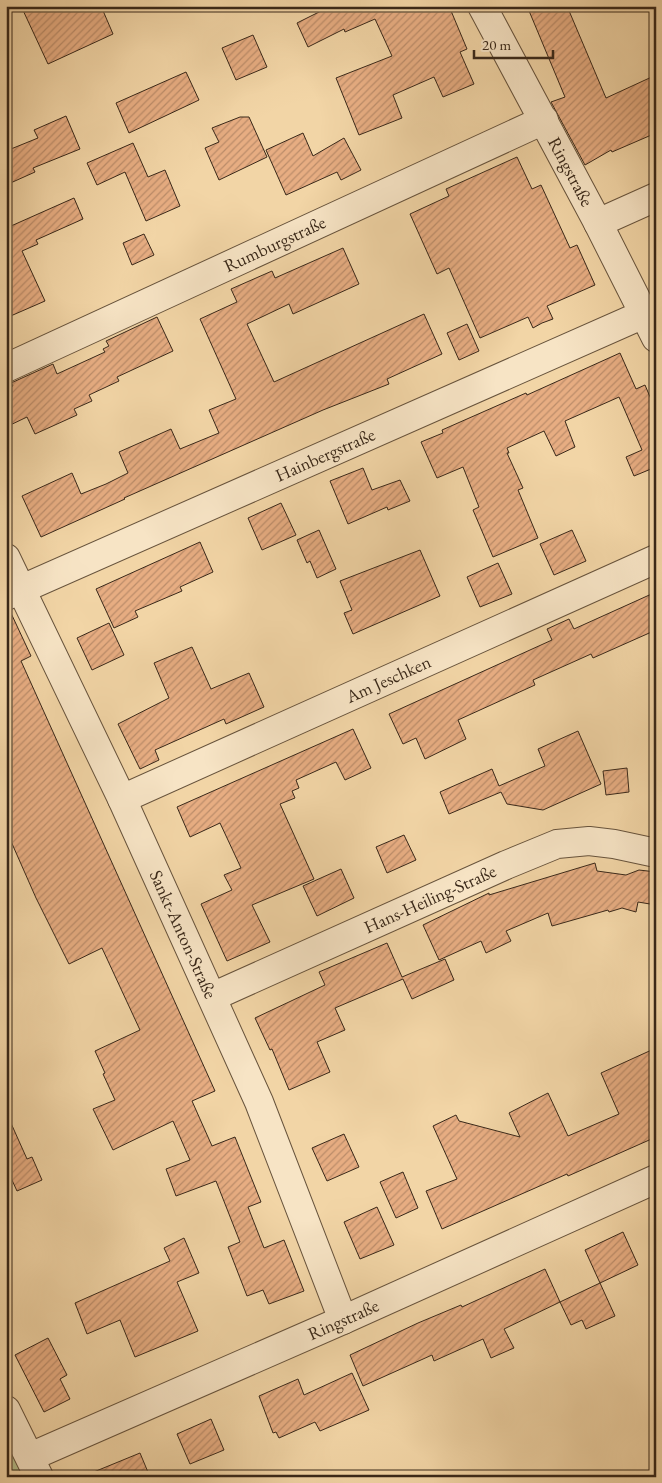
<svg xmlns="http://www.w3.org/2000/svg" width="662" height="1483" font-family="'EB Garamond',serif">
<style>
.grass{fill:#b6be8a;stroke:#787352}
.building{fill:url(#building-hatch);stroke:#392819}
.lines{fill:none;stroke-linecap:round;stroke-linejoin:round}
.street-casing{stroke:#67533c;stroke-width:30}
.street{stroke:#f7e4c5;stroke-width:28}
.labels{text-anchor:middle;stroke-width:4;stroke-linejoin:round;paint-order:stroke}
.street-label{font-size:18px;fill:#392819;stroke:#f7e4c5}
</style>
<defs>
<pattern id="building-hatch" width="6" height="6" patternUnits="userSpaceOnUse" patternTransform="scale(1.25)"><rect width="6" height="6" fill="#e7ad82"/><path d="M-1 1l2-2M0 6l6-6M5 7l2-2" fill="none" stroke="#bc8d6a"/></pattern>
</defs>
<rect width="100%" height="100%" fill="#f2d5a6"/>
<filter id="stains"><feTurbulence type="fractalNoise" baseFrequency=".004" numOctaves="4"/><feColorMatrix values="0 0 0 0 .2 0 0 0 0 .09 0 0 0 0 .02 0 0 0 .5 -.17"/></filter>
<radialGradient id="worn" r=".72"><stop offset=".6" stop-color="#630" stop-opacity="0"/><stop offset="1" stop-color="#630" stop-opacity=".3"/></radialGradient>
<path class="grass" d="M6 1437 26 1477H6Z"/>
<path class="building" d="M21 6H101L113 34 48 64Z
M331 6H449L467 49 460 52 474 84 443 97 434 77 393 95 402 118 359 135 336 78 392 56 375 19 345 32 344 29 308 47 297 23Z
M527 6H567L606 98 656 75V133L612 152 611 150 585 165 551 102 565 97Z
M253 35 267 67 236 80 222 48Z
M186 72 199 100 129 133 116 103Z
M66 116 80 149 33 168 35 172 6 185V151L38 138 34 130Z
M240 117H249L267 157 219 180 205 148 219 142 212 128Z
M303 133 313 156 344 138 361 170 341 180 337 172 286 195 266 150Z
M133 143 148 177 165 170 180 206 146 221 125 172 97 185 87 163Z
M517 157 532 189 541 185 570 248 577 245 595 285 547 306 553 319 542 323 533 328 528 317 480 338 449 268 437 274 410 214 449 196 446 189Z
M74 198 83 219 36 240 38 244 22 251 45 301 6 318V215L11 226Z
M144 234 154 255 132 265 123 243Z
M343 248 359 284 293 314 289 304 247 324 274 382 424 314 442 354 387 379 389 384 323 410 124 498 125 499 41 537 22 496 72 473 81 494 106 484 128 473 119 452 171 429 180 449 219 433 209 410 236 399 200 319 237 302 231 289 272 271 275 278Z
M157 317 173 351 117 377 119 381 89 395 92 401 74 409 77 415 35 434 27 417 6 427V389L13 386 11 383 53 364 57 374 105 352 103 349 109 346 106 341Z
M467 324 479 351 459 360 447 333Z
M620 353 636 389 645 385 656 411V481L651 469 634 476 626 457 642 450 619 397 565 421 575 447 556 456 544 431 507 448 509 453H507L523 488 518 490 538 538 493 557 473 510 479 507 463 467 437 478 421 442 443 433 442 430 526 393 527 395Z
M363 468 372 490 400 480 410 501 388 510 387 507 348 524 330 481Z
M281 503 296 535 262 550 248 518Z
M319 530 336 569 317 578 310 561 307 563 297 540Z
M572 530 586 561 554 575 540 544Z
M200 542 213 572 180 587 182 591 135 611 138 617 114 628 96 589Z
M420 550 440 596 353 634 344 613 352 610 340 581Z
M498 563 512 594 480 607 467 577Z
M656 592V630L593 658 591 654 533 680 535 685 458 720 466 739 425 759 416 738 403 744 389 714 552 640 547 629 569 619 574 629Z
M6 611H10L31 656 21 661 215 1091 192 1101 212 1146 235 1137 261 1202 248 1207 264 1248 284 1240 304 1291 269 1304 263 1290 247 1296 228 1247 240 1242 216 1181 176 1196 166 1169 190 1160 173 1121 113 1150 93 1109 115 1100 103 1074 105 1073 95 1051 140 1030 102 948 69 964 36 898 6 830Z
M109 623 124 655 92 670 77 638Z
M192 647 211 689 249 673 264 707 226 724 224 719 155 750 159 760 140 769 118 724 169 698 154 663Z
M353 729 371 768 345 780 336 762 296 780 299 788 292 791 295 798 280 804 314 879 252 905 270 942 227 961 201 904 232 890 224 875 241 868 220 823 190 837 177 807Z
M578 731 601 784 543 810 507 804 501 792 449 814 440 792 492 769 499 786 545 766 538 749Z
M627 768 629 792 606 795 603 771Z
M404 835 416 860 387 873 376 847Z
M595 863 597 871 626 875 639 870 656 872V905L638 902 636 912 622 908 609 912 608 910 552 926 548 913 506 931 511 941 486 953 481 941 439 960 423 925 489 893V895Z
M341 869 354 898 317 916 303 886Z
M387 943 402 977 445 959 454 980 412 999 403 979 335 1008 345 1030 317 1042 330 1072 289 1090 272 1049 270 1050 255 1018 325 985 319 972Z
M656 1048V1137L568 1176 567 1174 442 1229 426 1191 457 1179 433 1126 456 1115 459 1121 520 1137 509 1113 548 1093 568 1136 619 1114 601 1073Z
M6 1112 27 1159 32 1157 42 1180 17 1191 6 1167Z
M344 1134 359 1167 327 1181 312 1148Z
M403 1172 418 1208 396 1218 380 1182Z
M377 1207 394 1245 360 1259 344 1222Z
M623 1232 638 1265 600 1283 585 1250Z
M184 1238 199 1273 177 1282 198 1331 135 1357 120 1320 87 1334 75 1303 170 1261 164 1248Z
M545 1269 560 1302 504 1329 514 1348 491 1358 483 1339 434 1361 432 1355 363 1386 350 1355 418 1323 461 1305 462 1307Z
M600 1283 615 1316 586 1329 582 1320 571 1325 560 1302Z
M48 1338 67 1375 60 1379 70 1399 44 1412 15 1355Z
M352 1373 369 1410 320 1431 315 1422 279 1438 276 1432 273 1433 259 1396 298 1379 304 1395Z
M211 1419 224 1450 190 1464 177 1434Z
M140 1453 150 1477H84V1476Z"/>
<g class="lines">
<defs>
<g id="street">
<path id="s1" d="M482 6 598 223 656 338"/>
<path d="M598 223 656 197"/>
<path id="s2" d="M6 368 544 120"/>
<path id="s3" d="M6 558 122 799 259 1102 343 1320"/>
<path id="s4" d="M6 596 644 314"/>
<path id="s5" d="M122 799 656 559"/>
<path id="s6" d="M212 997 506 865 557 844 589 841 614 844 656 853"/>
<path d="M6 1410 39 1477"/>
<path id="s7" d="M30 1457 343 1320 656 1179"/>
</g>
</defs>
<use href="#street" class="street-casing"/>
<use href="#street" class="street"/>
</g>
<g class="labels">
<g class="street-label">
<text dy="6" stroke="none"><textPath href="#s1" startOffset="188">Ringstraße</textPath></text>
<text dy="6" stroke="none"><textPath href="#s2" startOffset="296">Rumburgstraße</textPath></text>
<text dy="6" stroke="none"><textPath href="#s4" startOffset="349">Hainbergstraße</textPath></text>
<text dy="6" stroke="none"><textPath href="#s5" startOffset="292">Am Jeschken</textPath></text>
<text dy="6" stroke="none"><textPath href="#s6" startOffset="239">Hans-Heiling-Straße</textPath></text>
<text dy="6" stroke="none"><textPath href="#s3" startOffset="416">Sankt-Anton-Straße</textPath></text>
<text dy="6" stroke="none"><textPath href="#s7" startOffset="342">Ringstraße</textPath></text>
</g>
</g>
<rect width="662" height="1483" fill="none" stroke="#f2d5a6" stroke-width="25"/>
<rect x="8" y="8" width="647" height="1468" fill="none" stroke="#392819" stroke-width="2.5"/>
<rect x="12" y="12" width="637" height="1458" fill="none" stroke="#392819"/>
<path d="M474 50v8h79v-8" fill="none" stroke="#392819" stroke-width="2.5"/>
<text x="482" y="50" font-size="15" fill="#392819" stroke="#f7e4c5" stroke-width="4" paint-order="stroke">20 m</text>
<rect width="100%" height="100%" filter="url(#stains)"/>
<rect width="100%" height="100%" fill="url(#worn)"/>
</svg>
